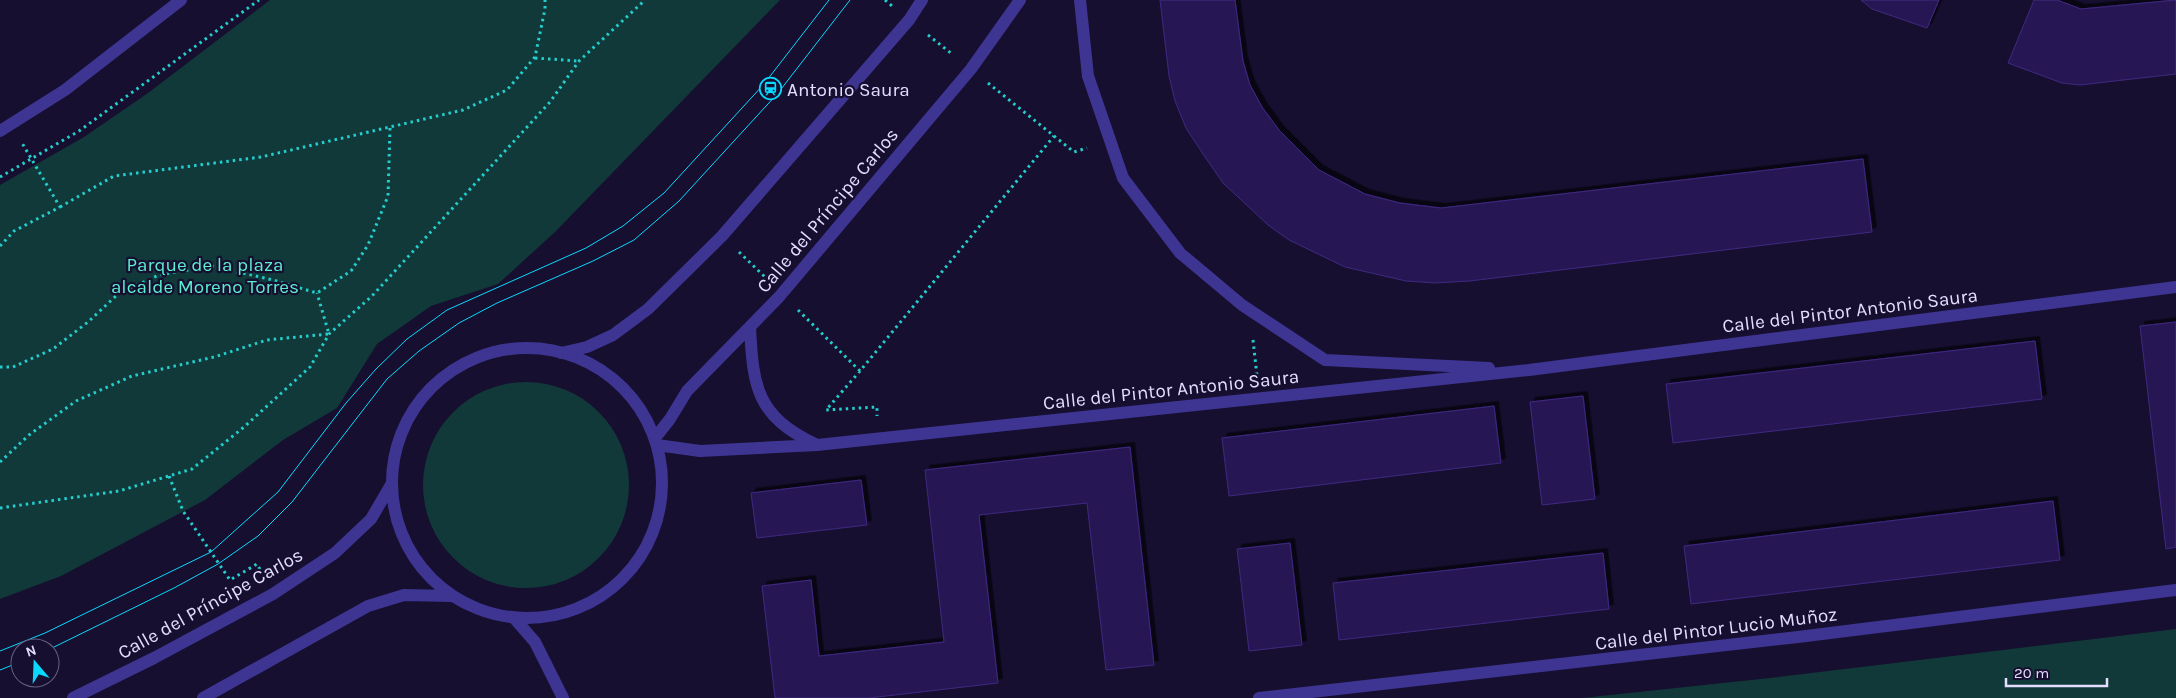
<svg xmlns="http://www.w3.org/2000/svg" width="2176" height="698" font-family="Karla,sans-serif">
<style>
.green{fill:#11393a}
.building{fill:#281953;stroke:#3f2881;filter:url(#shadow)}
.lines{fill:none;stroke-linecap:round;stroke-linejoin:round}
.path{stroke:#23cecd;stroke-width:3;stroke-dasharray:2.5 4;stroke-linecap:butt}
.minor{stroke:#3e3593;stroke-width:12}
.tram{stroke:#09d9ff;stroke-width:1}
.labels{text-anchor:middle;stroke-width:4.5;stroke-linejoin:round;paint-order:stroke}
.poi-label{font-size:19px;fill:#e3ddff;stroke:#160f2f;text-anchor:start}
.street-label{font-size:19px;fill:#e3ddff;stroke:#160f2f}
.park-label{font-size:19px;fill:#5beed1;stroke:#160f2f}
</style>
<defs>
<filter id="shadow"><feDropShadow dx="4.5" dy="-4.5" stdDeviation="0" flood-color="#0009"/></filter>
</defs>
<rect width="100%" height="100%" fill="#160f2f"/>
<path class="green" d="M270 0H780L555 232 498 284 431 306 377 344 337 408 283 440 205 500 61 576 0 599V185L84 137 148 93Z
M423 485a103 103 0 1 1 206 0a103 103 0 1 1-206 0Z
M2176 629V698H1582L1770 678Z"/>
<path class="building" d="M1160 0H1235L1243 61 1250 85 1262 107 1279 130 1319 170 1365 194 1400 203 1441 208 1863 159 1872 232 1470 281 1435 283 1406 281 1345 267 1289 240 1268 225 1223 183 1203 154 1186 128 1175 101 1169 76Z
M1861 0H1939L1927 28 1872 9Z
M2034 0H2057L2081 9 2176 0V74L2080 85 2062 83 2008 63Z
M2176 322V547L2166 549 2140 326Z
M2035 341 2042 399 1673 443 1666 384Z
M1583 396 1595 499 1542 505 1530 402Z
M1494 406 1501 463 1229 496 1222 438Z
M1130 447 1154 665 1106 670 1087 503 979 515 998 683 869 698H775L762 586 811 580 819 656 944 642 925 470Z
M861 480 867 525 757 538 751 493Z
M2053 501 2060 560 1691 604 1684 546Z
M1290 543 1302 645 1249 651 1237 549Z
M1603 553 1609 609 1339 640 1333 583Z"/>
<g class="lines">
<path class="path" d="M885 0 892 6
M928 35 952 54
M535 58 578 61
M988 83 1074 152 1087 148
M0 177 79 131 259 0
M60 207 114 176 261 157 463 110 507 90 535 57 545 9V0
M0 246 14 231 60 207 22 143
M739 252 765 277
M798 310 860 371 1054 136
M1253 340 1257 376
M0 367H13L53 349 88 322 118 294 159 275 212 266 273 280 317 293 351 271 368 245 388 196 390 128
M860 371 826 410 877 407V416
M0 462 29 435 76 401 132 376 214 357 267 340 329 334 317 293
M169 476 183 511 230 580 257 564 262 573
M0 508 119 491 192 469 244 427 310 367 329 334 372 296 550 102 579 61 645 0"/>
<path class="minor" d="M1080 0 1088 76 1123 178 1180 253 1242 305 1325 360 1489 368
M0 131 65 90 181 0
M750 327C753 388 757 416 815 444
M392 483a135 135 0 1 1 270 0a135 135 0 1 1-270 0Z
M561 353 587 347 613 335 648 309 722 236 909 20 922 0
M655 438 670 419 687 391 779 297 971 69 1020 0
M657 445 700 451 817 445 1529 370 2176 287
M514 618 535 642 563 698
M73 698 154 658 273 594 335 553 371 519 392 483
M203 698 368 606 404 595 452 596
M1259 698 1798 637 2176 590"/>
<path class="tram" d="M50 649 174 588 218 564 258 536 292 502 387 379 419 351 459 323 497 303 593 261 634 240 679 201 778 93 850 0
M0 651 45 633 211 552 278 492 346 403 376 369 407 339 447 310 586 248 623 226 664 193 764 84 829 0
M0 670 20 662"/>
</g>
<defs>
<symbol id="station-ring" viewBox="-11 -11 22 22"><circle r="9.5" fill="#160f2f" stroke="#09d9ff" stroke-width="1.5"/><path d="M-3-6H3Q5-6 5-4V2Q5 4 3 4L4.5 6H3L1.5 4h-3L-3 6H-4.5L-3 4Q-5 4-5 2V-4Q-5-6-3-6ZM-3.5-4v3h7v-3ZM-3.5 1v1.5H-2V1ZM2 1v1.5H3.5V1Z" fill="#09d9ff"/></symbol>
</defs>
<g fill-rule="evenodd">
<use href="#station-ring" x="758" y="76" width="25" height="25"/>
</g>
<g class="labels">
<g class="poi-label">
<text x="787" y="96">Antonio Saura</text>
</g>
<g class="street-label">
<text transform="translate(827 210) rotate(-50)" y="7">Calle del Príncipe Carlos</text>
<text transform="translate(1850 310) rotate(-7)" y="7">Calle del Pintor Antonio Saura</text>
<text transform="translate(1171 389) rotate(-6)" y="7">Calle del Pintor Antonio Saura</text>
<text transform="translate(210 603) rotate(-29)" y="7">Calle del Príncipe Carlos</text>
<text transform="translate(1716 628) rotate(-7)" y="7">Calle del Pintor Lucio Muñoz</text>
</g>
<g class="park-label">
<text x="205" y="271">Parque de la plaza<tspan x="205" dy="22">alcalde Moreno Torres</tspan></text>
</g>
</g>
<g transform="translate(35 663) rotate(341)"><circle r="24" fill="#160f2f" stroke="#686182"/>
<path d="M0-4L9 19L0 12L-9 19Z" fill="#09d9ff"/>
<text y="-8" font-size="14" font-weight="bold" text-anchor="middle" fill="#e3ddff">N</text>
</g>
<path d="M2006 678v8h101v-8" fill="none" stroke="#e3ddff" stroke-width="2.5"/>
<text x="2014" y="678" font-size="15" fill="#e3ddff" stroke="#160f2f" stroke-width="4" paint-order="stroke">20 m</text>
</svg>
